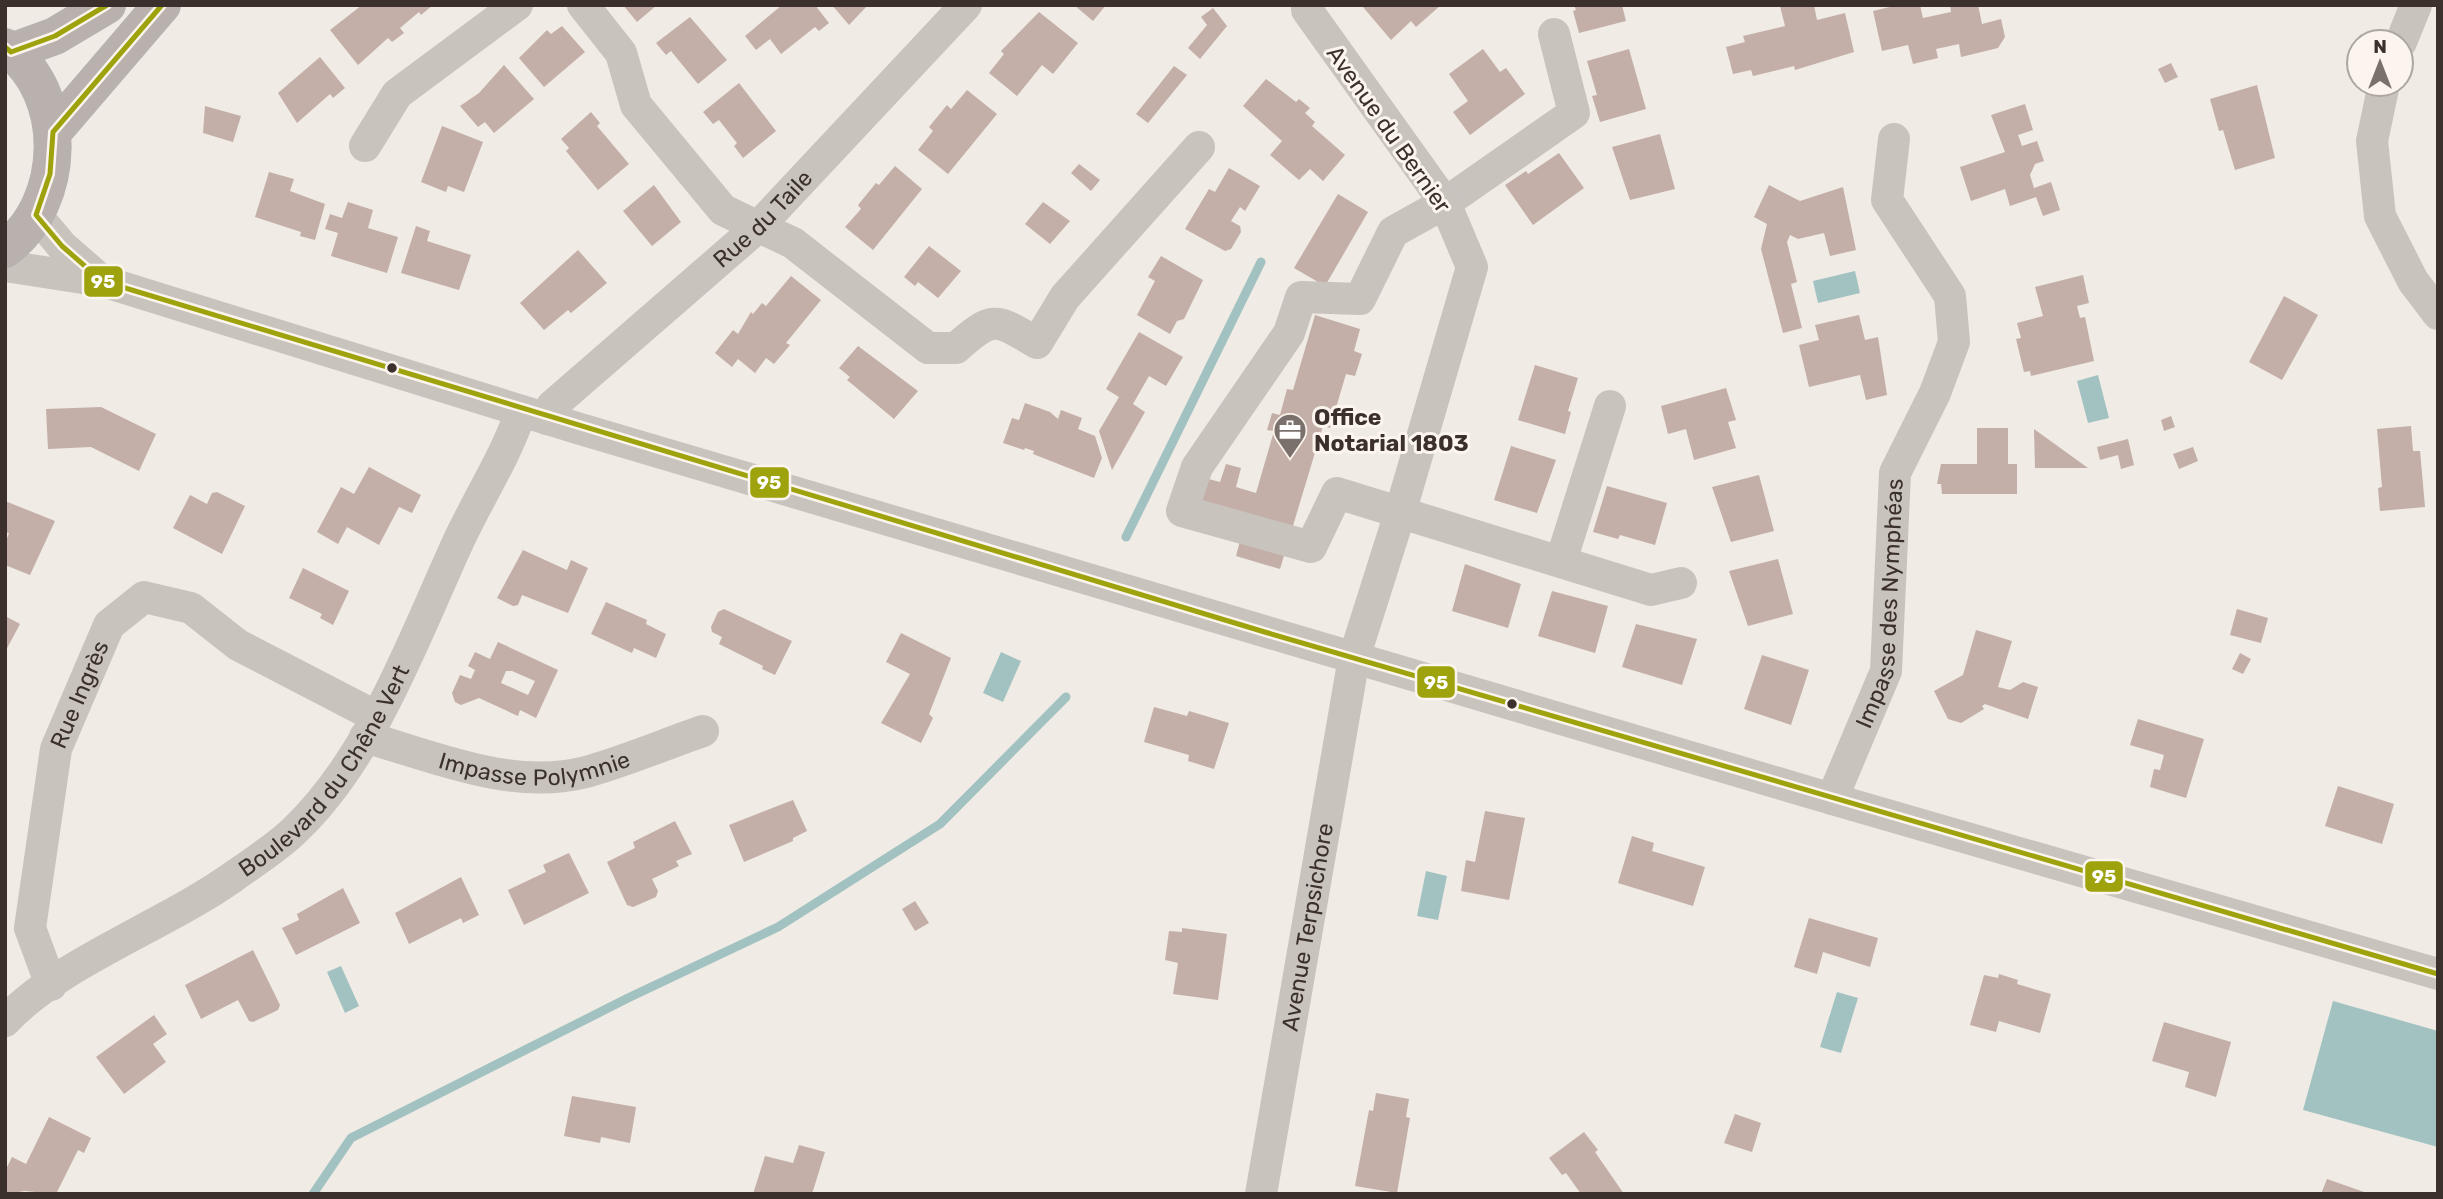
<svg xmlns="http://www.w3.org/2000/svg" width="2443" height="1199" font-family="Rubik,sans-serif">
<style>
.water{fill:#a1c2c1}
.lines{fill:none;stroke-linecap:round;stroke-linejoin:round}
.stream{stroke:#a1c2c1;stroke-width:9}
.building{fill:#c3afa7;fill-rule:evenodd}
.minor{stroke:#c9c3be;stroke-width:32}
.major{stroke:#b8b1ad;stroke-width:38}
.bus-1-casing{stroke:#fbf5ee;stroke-width:10}
.bus-1{stroke:#9ea20d;stroke-width:5}
.bus-dot{fill:#3b302b;stroke:#fbf5ee;stroke-width:2.5}
.labels{text-anchor:middle;stroke-width:6;stroke-linejoin:round;paint-order:stroke}
.street-label{font-size:23px;fill:#3b302b;stroke:#fbf5ee}
.poi-label{font-size:23px;font-weight:bold;fill:#3b302b;stroke:#fbf5ee;text-anchor:start}
.line-badge{stroke:#fbf5ee;stroke-width:2.5}
.badge-label{font-size:19px;text-anchor:middle;font-weight:bold;fill:#fff}
</style>
<rect width="100%" height="100%" fill="#f0ebe5"/>
<path class="water" d="M1855 271 1860 293 1818 303 1813 281Z
M2098 375 2109 418 2088 423 2077 381Z
M1001 652 1021 661 1003 702 983 693Z
M1426 871 1447 876 1438 920 1417 916Z
M341 966 359 1006 345 1013 327 972Z
M1837 992 1858 998 1841 1053 1820 1047Z
M2333 1001 2438 1031V1147L2303 1110Z"/>
<g class="lines">
<path class="stream" d="M1126 537 1261 262
M313 1194 351 1138 628 998 778 927 940 824 1066 697"/>
</g>
<path class="building" d="M362 5H433L421 15 419 12 400 28 404 33 392 42 388 38 358 65 330 30Z
M623 5H657L637 22Z
M782 5H815L829 23 819 31 815 27 781 54 770 39 756 50 745 36Z
M832 5H868L849 25Z
M1074 5H1106L1093 21Z
M1365 5H1441L1416 27 1411 21 1391 40 1363 7Z
M1574 5H1622L1626 21 1579 33 1573 11 1576 10Z
M1814 5 1817 20 1845 13 1854 52 1795 70 1794 66 1753 76 1751 70 1733 74 1726 47 1745 42 1743 36 1785 26 1780 6Z
M1898 5H1920L1923 18 1951 12 1950 5H1978L1982 24 2001 19 2005 37 1998 48 1961 57 1959 44 1936 49 1938 58 1913 64 1908 45 1882 51 1873 11Z
M1213 8 1227 26 1200 59 1188 48 1207 25 1201 17Z
M1039 12 1078 43 1053 74 1042 65 1017 96 989 73 1004 54 1001 51Z
M690 17 727 60 698 84 671 51 666 55 656 43Z
M562 26 585 52 544 87 519 58 547 30 551 34Z
M1483 49 1500 72 1506 68 1525 94 1470 135 1453 112 1468 101 1449 74Z
M1629 49 1646 109 1600 122 1592 96 1597 95 1587 61Z
M320 57 345 88 333 98 330 94 297 123 278 93Z
M2171 63 2178 77 2165 83 2158 69Z
M504 65 534 99 494 133 485 122 478 127 460 106 479 93Z
M1174 66 1187 75 1148 123 1136 114Z
M1266 79 1296 102 1299 99 1310 108 1305 113 1315 122 1312 126 1345 155 1323 181 1310 169 1299 180 1270 155 1282 141 1243 106Z
M739 83 776 131 743 158 734 146 737 143 719 120 713 124 703 112Z
M2257 85 2275 158 2235 170 2223 130 2219 131 2210 99Z
M967 90 997 114 948 174 918 150 933 131 929 127 947 105 951 109Z
M2025 104 2033 130 2018 135 2022 146 2037 141 2044 161 2035 164 2030 175 2034 188 2051 182 2060 210 2043 216 2036 197 2010 206 2005 189 1971 201 1960 167 2005 152 1991 115Z
M205 106 241 116 233 142 203 133Z
M591 112 600 123 597 126 629 164 598 190 566 151 569 148 561 139Z
M442 126 483 142 464 192 448 186 446 192 421 182Z
M1660 134 1675 189 1630 200 1612 147Z
M1559 153 1584 188 1533 225 1505 185 1526 171 1528 174Z
M1079 164 1100 180 1091 191 1071 173Z
M895 166 922 189 873 250 845 227 861 209 858 205 876 183 879 185Z
M1229 168 1260 186 1245 211 1240 207 1231 221 1240 226 1241 232 1231 249 1225 251 1185 229 1209 189 1215 192Z
M269 172 294 179 290 191 325 204 315 240 300 236 301 232 255 217Z
M654 185 681 222 652 246 623 211Z
M1769 185 1800 201 1843 187 1856 250 1830 256 1824 233 1798 239 1790 235 1787 242 1797 282 1791 284 1802 328 1783 333 1761 249 1767 224 1754 217Z
M1338 194 1368 212 1325 286 1294 268Z
M348 202 373 210 368 228 398 237 387 273 331 256 338 233 325 229 330 214 342 218Z
M1043 202 1070 221 1050 244 1025 224Z
M416 226 430 231 427 241 471 255 459 290 401 273Z
M929 246 961 271 938 298 918 282 915 286 904 277Z
M578 250 607 283 571 313 568 310 544 330 520 303Z
M1161 256 1203 280 1184 319 1177 321 1170 334 1137 315 1155 281 1148 277Z
M2083 275 2089 303 2077 306 2080 318 2085 317 2094 361 2031 376 2030 371 2024 372 2016 339 2021 338 2017 323 2043 316 2035 287Z
M791 276 821 300 786 343 790 345 774 364 766 358 755 373 738 359 732 367 715 353 733 330 738 334 751 312 753 314 762 303 766 306Z
M2284 296 2318 315 2282 380 2249 362Z
M1315 315 1360 329 1354 351 1362 354 1355 376 1346 374 1330 428 1323 426 1280 569 1236 556 1241 537 1191 522 1205 478 1220 482 1226 464 1241 468 1236 487 1256 493 1274 431 1267 430 1272 413 1280 415 1287 389 1293 390Z
M1859 315 1865 340 1878 337 1887 395 1866 400 1860 375 1809 387 1799 345 1819 340 1815 325Z
M1139 332 1183 357 1166 386 1149 376 1133 404 1145 412 1112 470 1099 431 1119 397 1106 389Z
M858 346 918 391 894 419 847 380 850 377 839 368Z
M1535 365 1578 378 1568 411 1571 412 1565 434 1518 420Z
M1726 388 1736 420 1728 422 1736 448 1694 460 1686 429 1668 434 1661 406Z
M1025 403 1050 412 1058 419 1061 410 1082 418 1078 429 1095 436 1102 458 1094 478 1033 454 1034 451 1025 448 1024 450 1003 443 1012 418 1019 420Z
M101 407 156 434 139 471 91 447 48 449 46 409Z
M2171 416 2175 427 2164 431 2161 420Z
M2411 426 2413 451H2420L2425 507 2380 511 2378 488 2382 487 2377 429Z
M1977 428H2008V464H2017V494H1942L1941 484H1937L1941 464H1977Z
M2034 429 2088 468H2035Z
M2128 439 2134 465 2121 469 2118 455 2100 460 2097 447Z
M1511 446 1556 460 1537 513 1494 500Z
M2193 447 2198 461 2179 469 2173 454Z
M369 467 421 495 412 513 399 507 379 545 347 527 338 544 317 532 341 487 354 494Z
M1759 475 1774 531 1731 542 1712 487Z
M1607 486 1667 503 1655 545 1620 535 1618 539 1593 532Z
M217 492 245 506 222 554 173 528 190 495 207 504 212 493Z
M5 501 55 521 30 575 5 565V544L9 533 5 532Z
M523 550 567 570 571 560 588 568 568 613 522 595 518 605 513 606 497 598Z
M1778 559 1793 614 1748 626 1729 571Z
M1465 564 1521 584 1508 628 1452 611Z
M303 568 349 591 333 625 320 618 322 614 289 598Z
M1552 591 1608 606 1595 653 1538 636Z
M606 602 647 620 646 624 666 634 656 658 634 648 632 653 591 634Z
M724 609 792 641 775 675 762 669 763 666 719 644 722 637 712 632 711 627 718 612Z
M2237 609 2268 618 2261 643 2230 635Z
M5 616 20 624 5 652Z
M1636 624 1697 639 1682 685 1622 667Z
M1976 630 2012 641 1998 687 2010 690 2023 682 2038 687 2028 719 1985 704 1982 706 1984 709 1961 723 1948 719 1934 691 1963 675Z
M901 633 951 658 929 714 933 718 921 743 881 723 910 674 886 662Z
M498 642 558 670 536 718 520 710 518 716 479 698 461 705 455 702 452 693 460 675 471 679 475 670 468 666 475 652 490 659ZM506 671H512L535 681 528 695 501 683Z
M2240 653 2251 659 2243 674 2232 669Z
M1762 655 1809 670 1791 725 1744 709Z
M1154 707 1187 716 1189 711 1229 723 1214 769 1188 761 1189 755 1144 742Z
M2138 719 2204 739 2186 798 2150 787 2154 769 2160 770 2164 755 2130 745Z
M2338 786 2394 804 2382 844 2325 826Z
M793 800 807 831 793 838V841L744 862 729 825Z
M1485 811 1525 818 1509 900 1461 891 1466 860 1475 862Z
M675 821 692 854 676 861 679 866 652 879 658 891 656 897 633 907 627 905 607 862 635 848 633 842Z
M1632 836 1654 843 1652 851 1705 867 1693 906 1618 883Z
M569 853 589 893 524 925 508 890 546 872 543 865Z
M461 877 479 915 463 923 461 918 409 944 395 913Z
M343 888 360 923 296 955 282 928 299 920 297 914Z
M915 901 929 923 915 931 902 909Z
M1809 918 1878 938 1870 967 1823 952 1817 974 1794 967Z
M1182 928 1227 934 1218 1000 1173 994 1178 963 1165 960 1169 931 1182 932Z
M253 950 280 1005 278 1010 253 1022 249 1021 238 1000 201 1019 185 985Z
M1999 974 2018 980 2017 984 2051 994 2040 1033 1999 1021 1996 1032 1970 1025 1984 975 1998 978Z
M154 1015 167 1034 153 1044 166 1062 124 1094 96 1057Z
M2164 1022 2231 1042 2216 1097 2185 1087 2189 1072 2152 1061Z
M1376 1093 1409 1099 1406 1117 1410 1118 1397 1193 1355 1186 1369 1110 1373 1111Z
M572 1096 636 1107 630 1143 601 1137 600 1143 564 1136Z
M1735 1114 1761 1123 1752 1152 1724 1143Z
M49 1117 91 1138 84 1153 78 1150 56 1194 25 1191 5 1194V1171L12 1157 26 1164Z
M1584 1132 1598 1150 1595 1152 1624 1194H1581L1566 1173 1562 1175 1549 1158Z
M799 1145 825 1152 812 1194H753L765 1156 793 1163Z
M2327 1179 2367 1193V1194H2321Z"/>
<g class="lines">
<g class="minor">
<path d="M583 5 621 53 636 105 723 210 793 243 928 348H956C993 315 995 318 1037 343L1065 297 1199 147"/>
<path d="M1554 34 1574 113 1445 203 1393 232 1360 299 1301 297 1289 333 1197 467 1182 511 1311 547 1337 493 1651 590 1681 583"/>
<path d="M2401 42 2416 5"/>
<path d="M2384 84 2372 141 2380 216 2413 281 2438 314"/>
<path d="M365 146 397 94 517 5"/>
<path d="M36 215 62 246 102 281"/>
<path d="M5 266 102 281 577 428 1832 799 2438 974"/>
<path id="s1" d="M547 419 552 406 758 227 966 5"/>
<path d="M1561 561 1610 406"/>
<path id="s2" d="M365 737C435 757 512 791 586 772 626 761 665 744 703 731"/>
<path id="s3" d="M1832 799 1886 671 1895 473 1935 393 1954 342 1950 296 1887 200 1894 139"/>
<path id="s4" d="M51 985 30 928 56 749 109 625 144 597 191 608 238 645 375 716"/>
<path id="s5" d="M5 1021C60 962 169 924 237 874 257 860 279 846 296 829 373 755 415 635 459 540 479 497 506 456 521 411"/>
<path id="s6" d="M1261 1194 1354 658 1400 513 1472 267 1445 203 1307 10V5"/>
</g>
<path class="major" d="M5 47C70 92 67 203 5 249
M11 52 55 36 107 5
M53 132 162 5"/>
<defs>
<path id="bus-1" d="M162 5 53 132 50 174 36 215 62 246 102 281 1268 633 2438 974
M5 47 11 52 55 36 107 5"/>
</defs>
<use href="#bus-1" class="bus-1-casing"/>
<use href="#bus-1" class="bus-1"/>
</g>
<defs>
<symbol id="office-pin" viewBox="-11 -11 22 30"><path d="M0 17L-7.5 6A9.5 9.5 0 1 1 7.5 6Z" fill="#7a716c" stroke="#fbf5ee"/><path d="M-6-3h4V-5.5h4V-3h4V5H-6ZM-1-4.5V-3h2v-1.5ZM-6 0V1H6V0Z" fill="#fff"/></symbol>
</defs>
<g fill-rule="evenodd">
<use href="#office-pin" x="1271" y="411" width="38" height="52"/>
</g>
<g class="bus-dot">
<circle cx="392" cy="368" r="6"/>
<circle cx="1512" cy="704" r="6"/>
</g>
<g class="labels">
<g class="street-label">
<text transform="translate(1389 129) rotate(55)" y="8">Avenue du Bernier</text>
<text dy="8" stroke="none"><textPath href="#s1" startOffset="296">Rue du Taile</textPath></text>
<text dy="8" stroke="none"><textPath href="#s3" startOffset="205">Impasse des Nymphéas</textPath></text>
<text dy="8" stroke="none"><textPath href="#s4" startOffset="301">Rue Ingrès</textPath></text>
<text dy="8" stroke="none"><textPath href="#s2" startOffset="175">Impasse Polymnie</textPath></text>
<text dy="8" stroke="none"><textPath href="#s5" startOffset="413">Boulevard du Chêne Vert</textPath></text>
<text dy="8" stroke="none"><textPath href="#s6" startOffset="271">Avenue Terpsichore</textPath></text>
</g>
<g class="poi-label">
<text x="1314" y="425">Office<tspan x="1314" dy="26">Notarial 1803</tspan></text>
</g>
</g>
<g class="line-badge">
<rect x="83" y="265" width="41" height="33" rx="7" fill="#9ea20d"/>
<rect x="749" y="466" width="41" height="33" rx="7" fill="#9ea20d"/>
<rect x="1416" y="665" width="40" height="34" rx="7" fill="#9ea20d"/>
<rect x="2084" y="860" width="40" height="33" rx="7" fill="#9ea20d"/>
</g>
<g class="badge-label">
<text x="103" y="288">95</text>
<text x="769" y="489">95</text>
<text x="1436" y="689">95</text>
<text x="2104" y="883">95</text>
</g>
<rect width="2443" height="1199" fill="none" stroke="#3b302b" stroke-width="14"/>
<g transform="translate(2380 63)"><circle r="33" fill="#fbf5ee" stroke="#aea6a0" stroke-width="2"/>
<path d="M0-5L12 26L0 18L-12 26Z" fill="#7a716c"/>
<text y="-10" font-size="19" font-weight="bold" text-anchor="middle" fill="#3b302b">N</text>
</g>
</svg>
